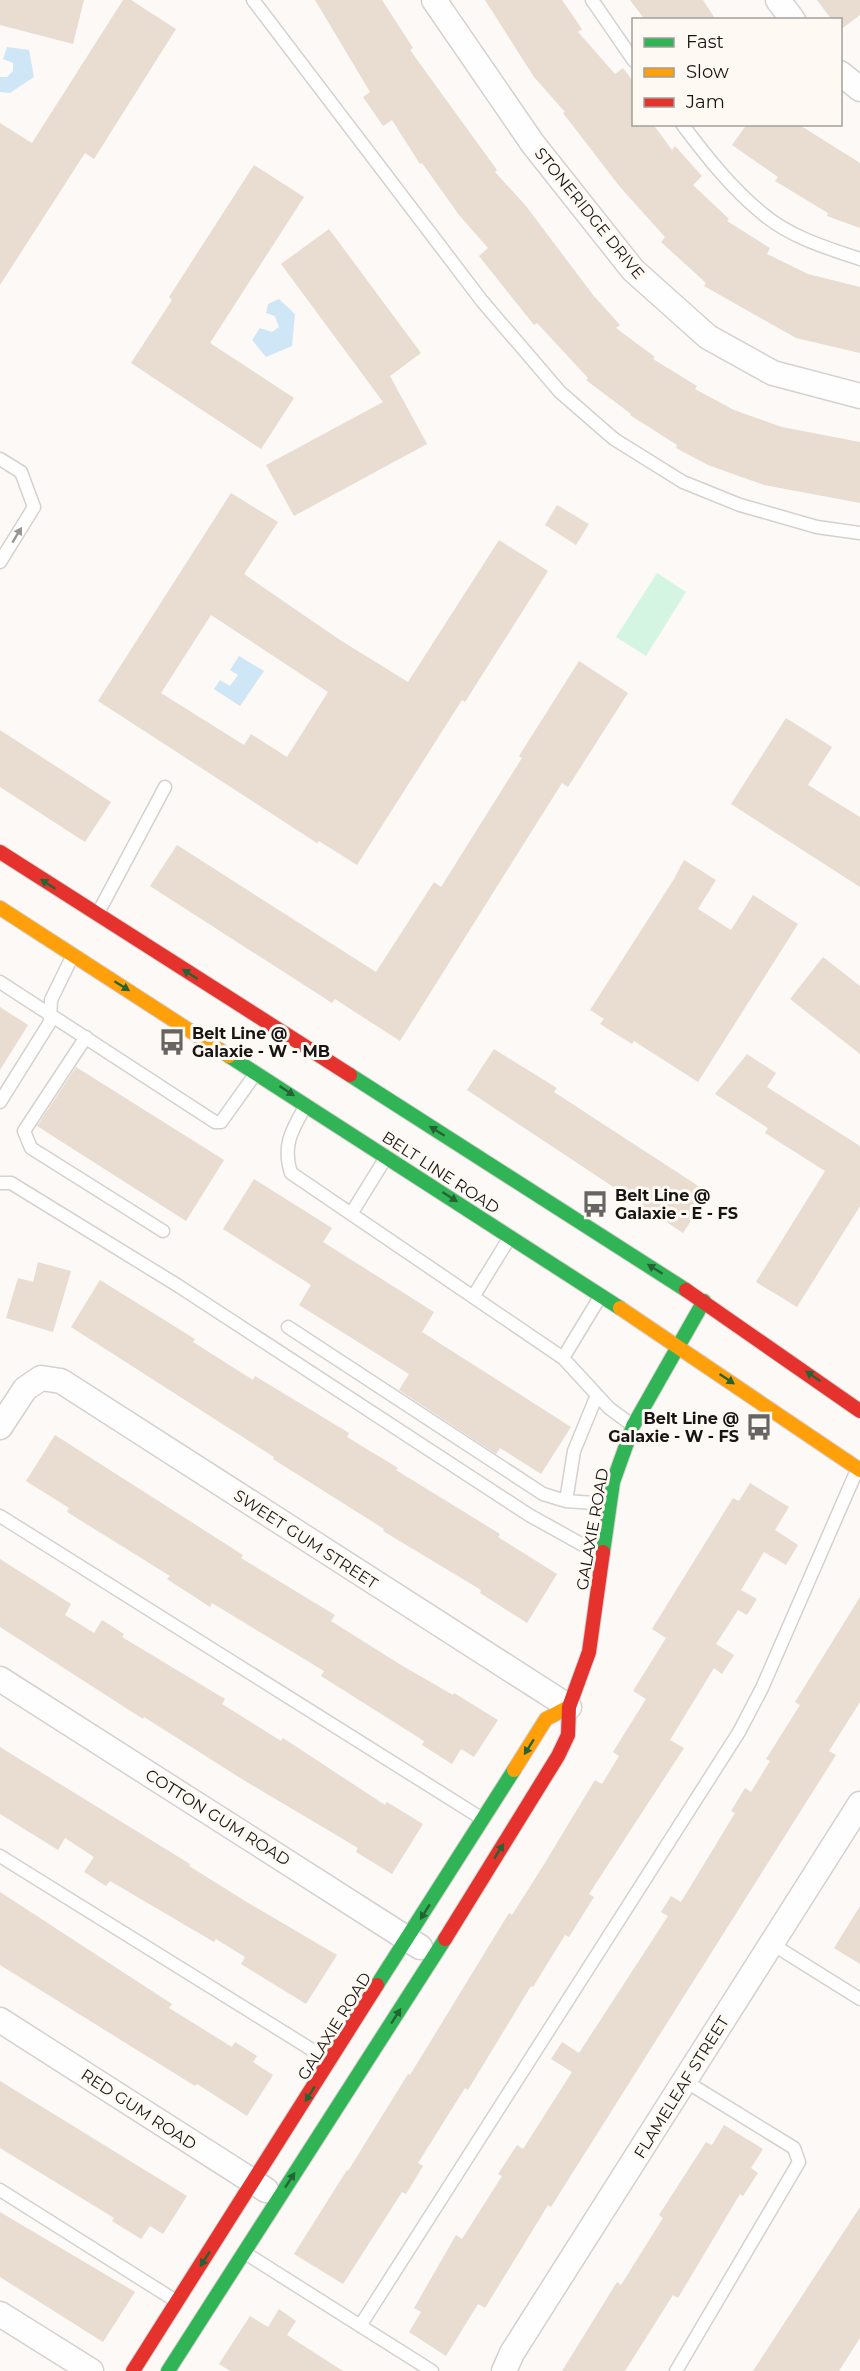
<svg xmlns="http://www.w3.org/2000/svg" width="860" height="2371" font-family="Montserrat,sans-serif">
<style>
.green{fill:#d4f5e1}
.water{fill:#cee6f6}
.building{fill:#e9dcd0;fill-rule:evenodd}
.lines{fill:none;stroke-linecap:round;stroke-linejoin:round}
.lane-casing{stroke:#d4d1cf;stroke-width:15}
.street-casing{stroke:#d4d1cf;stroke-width:27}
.fast-casing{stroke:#d4d1cf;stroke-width:16}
.slow-casing{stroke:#d4d1cf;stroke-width:16}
.jam-casing{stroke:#d4d1cf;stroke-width:16}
.lane{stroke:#fffefe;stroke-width:12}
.street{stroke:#fffefe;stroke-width:24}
.fast{stroke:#30b455;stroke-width:14}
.slow{stroke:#ff9f0a;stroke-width:14}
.jam{stroke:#e5322d;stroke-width:14}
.oneway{fill:#979594}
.oneway2{fill:#246434}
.labels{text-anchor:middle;stroke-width:6;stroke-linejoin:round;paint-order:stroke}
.street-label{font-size:16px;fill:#171513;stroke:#fff9f4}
.poi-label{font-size:16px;font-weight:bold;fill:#171513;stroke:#fff9f4;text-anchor:start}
</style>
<rect width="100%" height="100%" fill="#fcf9f7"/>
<path class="green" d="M657 573 686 592 646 656 616 637Z"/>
<path class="water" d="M7 47 29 50 34 77 10 93 0 92V77H7L13 71V63L3 59Z
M279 299 295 314 292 346 266 357 252 340 260 328 272 332 279 327 275 316 266 313 268 304Z
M239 656 264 671 240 706 214 689 220 680 230 686 238 675 230 670Z"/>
<path class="building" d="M0 0H84L73 44 0 25Z
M123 0H131L176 29 94 159 85 153 0 285V123L32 143Z
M315 0H382L413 48 410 50 497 170 495 172 526 206 593 295 620 325 616 328 655 357 653 359 697 386 695 389 734 410 782 427 860 442V503L764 485 708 465 676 448 677 445 630 415 631 414 586 380 588 378 537 323 534 325 479 256 488 248 459 215 422 163 420 164 392 120 383 126 363 97 370 92Z
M485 0H562L582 29 578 32 615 74 623 68 633 81V124H653L672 150 675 146 702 176 693 185 729 219 727 221 770 248 767 254 808 274 860 287V353L796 338 704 286 706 283 661 242 665 237 620 187 563 113 565 112 534 77Z
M630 0H703L716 20H645Z
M817 0H860V15L840 30V20H832Z
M747 124H798L860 163V228L827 216 828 213 775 181 778 177 732 145Z
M254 165 304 197 210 343 294 398 261 449 131 363 172 300 169 297Z
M329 229 421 353 390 376 427 444 294 516 266 465 383 402 281 264Z
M231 493 278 522 244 574 340 640 408 682 499 540 548 571 465 702 462 700 357 865 319 841 317 843 98 701ZM211 615 328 692 287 757 251 734 244 745 161 693Z
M557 505 589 524 576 545 545 525Z
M579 661 628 693 568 787 562 783 400 1041 335 999 332 1003 150 886 177 845 376 972 434 882 441 887 522 758 519 756Z
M786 718 832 747 808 785 860 817V887L731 804Z
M0 730 111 802 85 842 0 787Z
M684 860 716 880 698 909 731 930 753 895 798 924 698 1082 634 1041 632 1044 600 1024 604 1019 590 1010 674 879Z
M823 957 860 986V1054L790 999Z
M0 1007 28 1025 0 1070Z
M494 1049 557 1088 554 1092 709 1193 683 1233 467 1090Z
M747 1054 776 1073 767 1087 860 1146V1206L797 1307 756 1282 825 1171 765 1133 768 1128 715 1094Z
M76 1067 224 1160 186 1221 37 1126Z
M254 1179 332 1228 323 1242 434 1312 422 1332 571 1427 541 1474 500 1448 496 1454 399 1390 409 1374 299 1305 311 1285 223 1229Z
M38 1262 71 1271 53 1332 6 1318 18 1278 33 1282Z
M100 1280 195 1339 193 1342 253 1380 255 1376 349 1433 347 1437 398 1468 396 1470 500 1534 498 1537 557 1574 527 1623 480 1593 481 1590 383 1531 384 1529 273 1459 274 1457 71 1327Z
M55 1435 243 1555 241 1558 335 1615 331 1621 401 1665 453 1695 454 1693 498 1720 474 1757 461 1749 452 1764 422 1745 424 1741 321 1676 324 1671 212 1603 210 1607 167 1579 170 1576 67 1512 69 1508 26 1481Z
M750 1483 789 1507 775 1530 798 1545 786 1565 764 1552 741 1590 757 1599 747 1615 738 1610 716 1644 734 1655 722 1674 714 1668 670 1740 684 1748 589 1894 594 1897 569 1937 565 1935 533 1987 531 1986 468 2090 465 2088 418 2163 423 2166 406 2194 402 2192 343 2284 294 2254 347 2170 348 2171 408 2074 410 2075 509 1913 512 1915 543 1866 595 1780 602 1784 619 1756 613 1752 646 1699 633 1691 666 1638 652 1629 733 1498 739 1501Z
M0 1559 71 1604 65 1615 94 1633 102 1620 124 1634 122 1637 225 1699 222 1704 281 1741 283 1738 385 1805 387 1802 423 1824 392 1874 356 1852 358 1848 245 1781 144 1717 143 1719 0 1627Z
M860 1597V1702L829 1751 836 1755 551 2207 548 2205 485 2308 478 2304 446 2356 409 2332 421 2312 414 2308 456 2235 462 2239 502 2176 498 2174 517 2145 523 2149 572 2072 551 2059 562 2042 579 2053 668 1916 661 1912 671 1896 681 1902 735 1813 731 1811 745 1788 751 1792 770 1761 766 1759 800 1705 795 1702Z
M0 1747 190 1864 189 1866 250 1904 337 1955 306 2004 241 1964 245 1957 216 1939 214 1942 110 1881 106 1886 84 1872 94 1857 65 1838 58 1850 0 1814Z
M0 1892 172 2004 169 2008 232 2047 235 2042 257 2056 253 2062 273 2075 247 2116 197 2084 195 2086 0 1965Z
M860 1906V1964L834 1948Z
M0 2081 187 2196 163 2234 150 2226 141 2239 112 2221 114 2218 0 2148Z
M724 2125 763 2149 751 2168 758 2173 743 2196 740 2194 678 2298 673 2295 625 2371H562L617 2282 621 2285 663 2218 659 2215 706 2142 712 2145Z
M860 2207V2338L839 2371H753Z
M0 2212 135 2292 103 2342 0 2277Z
M279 2309 296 2321 287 2335 343 2371H230L219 2364 250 2316 268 2327Z"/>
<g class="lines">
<defs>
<path id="lane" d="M253 0 482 301 560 392 614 439 683 482 740 505 817 527 860 533
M592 0 634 61
M682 124C706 156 732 189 763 214 790 237 827 248 860 259
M0 459 21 472 34 507 0 562
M98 913 165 787
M0 982 215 1122H221L256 1073
M86 1037 24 1131 31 1148 163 1231
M0 1102 50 1022 51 1000 73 955
M306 1105C292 1130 282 1145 291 1173L563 1358 609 1408 632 1425
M0 1183H11L177 1285 529 1515 592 1550 601 1551
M351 1214 385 1159
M473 1297 510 1237
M288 1327 543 1494 566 1501 608 1504
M563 1358 600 1297
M566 1501 574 1451 597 1395
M0 1516 481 1818
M0 1856 330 2061
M772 1944 860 1999
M0 2190 176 2301
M245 2253 432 2371
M360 2326 739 1732 762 1688 857 1470
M676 2371 799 2162 794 2148 685 2081"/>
<path id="street" d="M434 0 533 144 633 270 708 337 773 373 860 396
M778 0 793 20
M840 73 860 89
M0 1427 25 1389 41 1378 61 1381 569 1707
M0 1679 420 1947
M0 2020 266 2190
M0 2314 91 2371
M504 2371 512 2353 860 1804"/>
<path id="fast" d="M229 1056 620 1308
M350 1075 686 1290
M603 1552 613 1482 633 1426 704 1301
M377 1985 514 1770
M168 2371 445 1939"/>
<path id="slow" d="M0 908 229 1056
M620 1308 860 1470
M514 1770 546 1719 569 1707"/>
<path id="jam" d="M0 852 350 1075
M686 1290 860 1411
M445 1939 558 1756 568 1735 569 1707 589 1652 603 1552
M133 2371 377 1985"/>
</defs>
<use href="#lane" class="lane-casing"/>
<use href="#street" class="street-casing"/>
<use href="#fast" class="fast-casing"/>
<use href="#slow" class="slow-casing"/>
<use href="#jam" class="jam-casing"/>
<use href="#lane" class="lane"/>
<use href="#street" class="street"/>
<use href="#fast" class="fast"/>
<use href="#slow" class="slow"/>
<use href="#jam" class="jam"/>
</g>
<defs><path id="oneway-solid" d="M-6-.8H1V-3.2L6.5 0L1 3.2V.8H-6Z" transform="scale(1.5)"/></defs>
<use class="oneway" href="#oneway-solid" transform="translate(17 535) rotate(-59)"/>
<g class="oneway2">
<use href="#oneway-solid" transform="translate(48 884) rotate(-147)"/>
<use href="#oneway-solid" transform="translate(190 974) rotate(-147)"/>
<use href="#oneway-solid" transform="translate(122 986) rotate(32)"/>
<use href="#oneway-solid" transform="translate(287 1091) rotate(33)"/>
<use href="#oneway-solid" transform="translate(437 1131) rotate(-148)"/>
<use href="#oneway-solid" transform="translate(450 1197) rotate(33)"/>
<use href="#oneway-solid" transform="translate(655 1269) rotate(-148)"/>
<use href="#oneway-solid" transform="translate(813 1376) rotate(-145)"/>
<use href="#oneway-solid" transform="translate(727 1379) rotate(34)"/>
<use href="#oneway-solid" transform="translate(529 1747) rotate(122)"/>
<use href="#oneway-solid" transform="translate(499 1851) rotate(-58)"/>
<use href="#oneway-solid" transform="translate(425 1912) rotate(122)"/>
<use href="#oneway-solid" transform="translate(396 2016) rotate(-57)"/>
<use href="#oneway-solid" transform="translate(310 2094) rotate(122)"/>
<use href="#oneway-solid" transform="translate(290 2180) rotate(-57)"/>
<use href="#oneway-solid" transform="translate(205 2259) rotate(123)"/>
</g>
<defs>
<symbol id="bus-bare" viewBox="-9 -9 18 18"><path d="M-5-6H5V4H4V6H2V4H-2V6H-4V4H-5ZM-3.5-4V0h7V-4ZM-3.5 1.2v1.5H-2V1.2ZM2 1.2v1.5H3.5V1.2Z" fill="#676563" stroke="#fff9f4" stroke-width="2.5" paint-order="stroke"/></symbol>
</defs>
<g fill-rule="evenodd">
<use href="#bus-bare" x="153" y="1023" width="38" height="38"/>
<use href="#bus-bare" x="576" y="1185" width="38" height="38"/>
<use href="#bus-bare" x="740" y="1408" width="38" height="38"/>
</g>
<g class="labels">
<g class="street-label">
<text transform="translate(590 213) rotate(51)" y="6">STONERIDGE DRIVE</text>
<text transform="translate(441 1172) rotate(33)" y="6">BELT LINE ROAD</text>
<text transform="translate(592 1529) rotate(-80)" y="6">GALAXIE ROAD</text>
<text transform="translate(306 1539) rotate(33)" y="6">SWEET GUM STREET</text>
<text transform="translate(218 1817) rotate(32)" y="6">COTTON GUM ROAD</text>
<text transform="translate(334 2026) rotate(-58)" y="6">GALAXIE ROAD</text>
<text transform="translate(681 2087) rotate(-58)" y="6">FLAMELEAF STREET</text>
<text transform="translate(139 2109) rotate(33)" y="6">RED GUM ROAD</text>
</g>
<g class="poi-label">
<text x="192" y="1039">Belt Line @<tspan x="192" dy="18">Galaxie - W - MB</tspan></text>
<text x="615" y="1201">Belt Line @<tspan x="615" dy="18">Galaxie - E - FS</tspan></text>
<text x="739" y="1424" text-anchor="end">Belt Line @<tspan x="739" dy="18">Galaxie - W - FS</tspan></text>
</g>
</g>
<rect x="632" y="18" width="210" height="108" fill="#fff9f4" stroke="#a29e9a" stroke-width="1.5"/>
<rect x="644" y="38" width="30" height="9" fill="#30b455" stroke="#a29e9a" stroke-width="1.5"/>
<text x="686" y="48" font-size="18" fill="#171513">Fast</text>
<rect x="644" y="68" width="30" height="9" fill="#ff9f0a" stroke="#a29e9a" stroke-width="1.5"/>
<text x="686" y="78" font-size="18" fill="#171513">Slow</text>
<rect x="644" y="98" width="30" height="9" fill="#e5322d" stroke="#a29e9a" stroke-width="1.5"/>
<text x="686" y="108" font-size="18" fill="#171513">Jam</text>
</svg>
